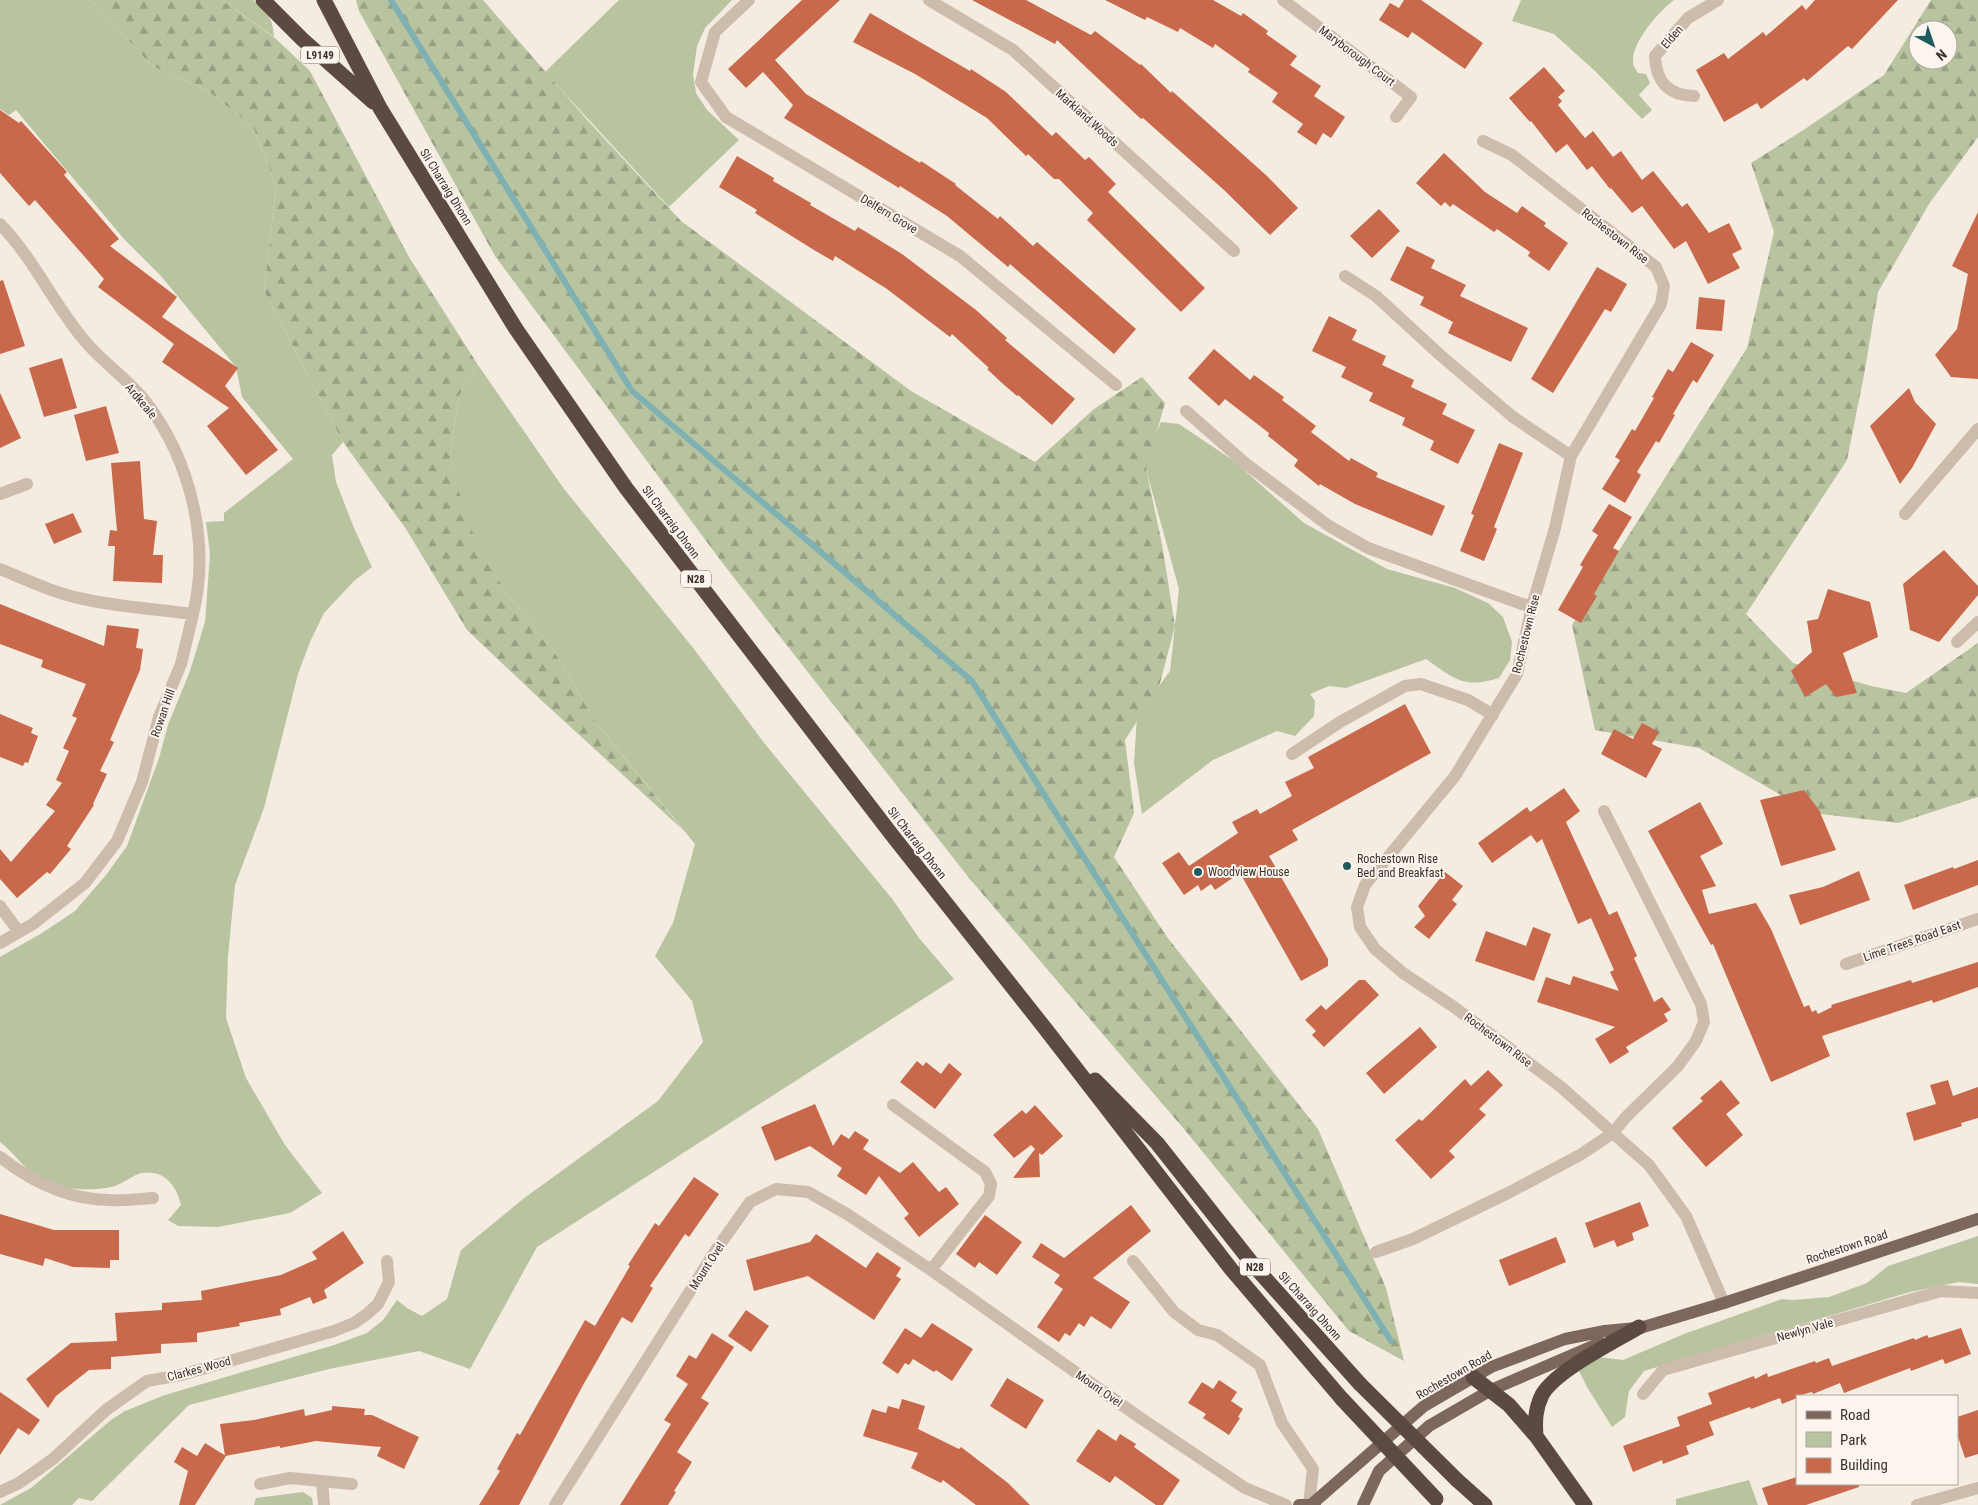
<svg xmlns="http://www.w3.org/2000/svg" width="1978" height="1505" font-family="'Roboto Condensed',sans-serif">
<style>
.green{fill:#b8c4a0}
.forest{fill:url(#forest-firs);fill-rule:evenodd}
.lines{fill:none;stroke-linecap:round;stroke-linejoin:round}
.stream{stroke:#7fb0b2;stroke-width:6}
.building{fill:#c8694b}
.minor{stroke:#cdbbac;stroke-width:12}
.major{stroke:#7d675c;stroke-width:12}
.highway{stroke:#5c4a42;stroke-width:15}
.highway-bridge{stroke:#5c4a42;stroke-width:15}
.poi-dot{fill:#1f5a5e;stroke:#fbf5ee;stroke-width:2}
.labels{text-anchor:middle;stroke-width:4;stroke-linejoin:round;paint-order:stroke}
.shield{fill:#fbf5ee;stroke:#756b66;stroke-width:1}
.shield-label{font-size:11px;font-weight:bold;fill:#3b302b}
.street-label{font-size:12px;fill:#3b302b;stroke:#fbf5ee}
.poi-label{font-size:12px;fill:#3b302b;stroke:#fbf5ee;text-anchor:start}
</style>
<defs>
<pattern id="forest-firs" width="22" height="20" patternUnits="userSpaceOnUse" patternTransform="scale(1.25)"><rect width="22" height="20" fill="#b8c4a0"/><path d="M5 1l3.5 6h-7zM16 11l3.5 6h-7z" fill="#97a083"/></pattern>
</defs>
<rect width="100%" height="100%" fill="#f4ebe1"/>
<path class="green" d="M0 0H89L105 14 152 66 208 91 253 127 276 186 264 291 343 442 332 455 336 482 354 528 372 567 354 581 324 613 310 642 298 674 264 808 235 885 228 956 226 1018 246 1078 285 1145 322 1193 290 1213 218 1227 178 1226 168 1220 181 1205C177 1186 164 1169 142 1173 132 1175 122 1185 111 1187 91 1191 65 1190 46 1182 27 1174 16 1154 0 1142V957L42 933 75 911 106 875 127 846 159 758 168 725 190 671 205 622 210 554 206 522 224 521V513L293 459 242 397 236 367 161 276 124 239 16 110 9 115 0 109Z
M222 0H253C267 12 273 18 274 37Z
M619 0H732L705 28 697 46 693 74 696 93 707 110 739 140 669 207 545 72Z
M1521 0H1674C1659 11 1634 40 1633 59 1632 65 1635 68 1638 73L1646 74 1650 83 1639 95 1652 110 1642 119 1595 71 1554 34 1512 21Z
M478 365 564 489 694 649 765 744 893 900 919 938 954 979 537 1247 470 1369 419 1351 329 1369 189 1405 92 1501 79 1498 72 1505H0L31 1488 111 1420 125 1411 165 1395 334 1345 367 1333 383 1320 397 1300 407 1308 422 1316 447 1299 461 1250 523 1199 658 1101 703 1042 692 1001 655 956 673 923 695 844 597 724 555 653 506 593 466 522 450 456 459 396Z
M1161 422 1179 424 1234 461 1304 523 1387 569 1455 588 1488 603 1503 617 1512 642 1510 660 1499 678C1463 689 1455 679 1426 659L1346 688 1329 686 1310 694 1315 701 1314 716 1295 736 1277 731 1213 760 1142 814 1134 763 1137 716 1170 671 1179 589 1144 462Z
M1978 1236V1284L1959 1282 1910 1292 1644 1371 1629 1391 1625 1417 1612 1427 1587 1387 1578 1369 1550 1374 1576 1360 1599 1357 1623 1360 1684 1334 1782 1299 1792 1300 1829 1297 1867 1283 1888 1266Z
M1749 1480 1758 1505H1676V1499Z
M303 1492 312 1498 313 1505H254L256 1498Z"/>
<path class="forest" d="M89 0H222L276 39 310 71 409 257 478 365 459 396 450 456 467 522 506 593 555 653 597 724 683 830 540 699 467 630 406 529 343 442 264 291 276 186 253 127 208 91 152 66 105 14Z
M356 0H483L590 123 681 221 911 391 1035 462 1094 409 1142 377 1165 403 1146 469 1162 544 1175 626 1159 687 1125 740 1134 813 1114 857 1167 937 1318 1129 1386 1288 1404 1361 1349 1331 1184 1129 969 878 724 565 495 256 359 11Z
M1931 0H1978V137L1929 204 1878 292 1864 375 1847 460 1746 614 1793 663 1871 686 1906 693 1978 643V797L1898 823 1812 813 1699 748 1595 730 1572 625 1747 348 1774 232 1751 163 1805 129 1884 75ZM1918 30H1948V60H1918Z"/>
<g class="lines">
<path class="stream" d="M391 0 632 391 972 681 1391 1341"/>
</g>
<path class="building" d="M802 0H840L775 60 806 94 920 163 921 161 956 184 955 185 998 219 1000 216 1033 246 1037 242 1136 329 1114 354 1010 264 1008 267 947 216 900 186 899 188 784 118 793 105 763 72 746 88 728 69Z
M972 0H1026L1091 35 1095 31 1140 65 1141 64 1171 93 1172 91 1267 176 1298 208 1270 235 1224 190 1143 118 1141 119 1057 40 1055 44Z
M1105 0H1213L1241 16 1243 13 1268 31 1266 34 1297 56 1290 65 1321 86 1314 96 1345 117 1331 138 1323 133 1316 145 1297 132 1303 124 1272 102 1278 93 1248 72 1250 69 1215 44 1213 48 1180 28 1178 32 1147 17 1145 20Z
M1404 0H1421L1483 43 1465 69 1412 32 1408 38 1379 20 1390 3 1399 8Z
M1815 0H1898L1852 49 1848 46 1807 81 1804 78 1761 109 1757 103 1724 122 1696 70 1724 53 1728 59 1763 32 1766 36 1802 5 1806 10Z
M870 13 970 71 971 69 1006 92 1052 136 1056 132 1085 160 1089 157 1116 184 1108 192 1205 288 1181 312 1087 220 1093 213 1059 179H1054L1028 154 1026 156 987 118 915 74 853 42Z
M1544 67 1565 91 1558 97 1562 101 1558 105 1585 138 1593 131 1613 157 1621 151 1642 180 1653 171 1682 207 1687 203 1709 233 1729 223 1742 249 1732 254 1740 268 1708 284 1686 241 1674 249 1642 206 1632 213 1611 188 1610 189 1592 166 1587 170 1567 144 1556 153 1531 121 1530 122 1509 98Z
M0 110 19 123 21 121 67 172 64 175 119 239 110 246 177 297 162 317 238 368 225 386 278 450 246 475 207 426 229 408 162 362 174 344 98 287 104 279 35 200 29 206 0 173Z
M1444 153 1485 192 1517 213 1522 206 1546 223 1544 226 1568 243 1549 271 1528 256 1530 252 1497 229 1494 232 1453 204 1450 207 1445 202 1441 206 1416 183Z
M737 156 774 178 773 181 811 203 810 205 855 231 858 227 902 254 976 310 1007 338 1005 340 1075 399 1052 425 1018 395 1017 396 1002 383 987 369 989 368 952 334 950 337 887 289 835 256 833 261 814 250 755 213 757 210 719 187Z
M1379 209 1400 231 1372 258 1350 236Z
M1978 212V379L1951 377 1935 355 1957 329 1968 274 1952 266Z
M1407 246 1435 260 1431 268 1466 285 1460 296 1528 328 1511 362 1448 333 1453 322 1420 305 1424 297 1390 280Z
M1597 267 1627 284 1611 312 1605 309 1553 393 1531 379Z
M3 280 25 346 0 354V281Z
M1699 297 1725 300 1722 331 1696 329Z
M1329 316 1357 330 1352 340 1386 356 1382 365 1414 380 1411 387 1447 404 1442 414 1475 430 1458 464 1430 450 1434 441 1402 425 1405 418 1369 401 1373 393 1341 377 1346 367 1312 351Z
M1691 342 1714 355 1697 383 1693 380 1673 414 1675 415 1659 443 1656 441 1637 472 1641 475 1625 503 1602 489 1620 460 1615 457 1632 429 1635 431 1654 398 1652 397 1668 369 1673 372Z
M1214 349 1250 380 1254 375 1284 397 1282 400 1316 426 1311 432 1349 461 1351 458 1378 473 1376 477 1445 506 1432 536 1355 504 1320 484 1319 486 1294 466 1298 460 1268 436 1269 433 1225 399 1219 406 1188 378Z
M62 358 77 408 44 417 29 368Z
M1909 388 1915 402 1936 424 1912 468 1900 484 1870 426Z
M0 393 21 438 0 448Z
M106 406 119 453 86 461 74 415Z
M1499 443 1523 453 1494 527 1497 529 1484 561 1460 551 1474 515 1471 514Z
M140 461 144 519 157 521 153 555H163L162 583 113 581 115 546H108L110 530 117 531 111 463Z
M1609 504 1632 517 1613 548 1619 551 1594 594 1597 596 1581 623 1558 610 1583 567 1580 565 1598 535 1592 531Z
M73 513 82 532 54 544 45 524Z
M1944 550 1978 586V595L1939 642 1910 630 1903 584Z
M1828 589 1870 602 1878 637 1843 653 1857 693 1836 697 1826 684 1805 697 1791 671 1812 652 1807 621 1818 619Z
M0 604 104 646 107 625 139 629 136 648 143 649 140 670 110 740 114 742 100 771 107 774 93 804 94 805 67 846 71 849 50 874 47 872 17 898 0 879V849L11 862 55 811 46 805 62 783 56 780 69 751 63 748 77 718 72 716 86 684 41 667 43 660 0 644Z
M1405 704 1431 753 1292 830 1298 840 1269 856 1328 959V966L1301 981 1240 873 1215 890 1211 884 1201 891 1198 885 1184 895 1162 863 1179 852 1189 866 1238 833 1232 822 1257 809 1260 814 1292 796 1285 782 1314 768 1308 757Z
M0 714 33 728 31 733 38 736 28 763 25 762 23 766 0 757Z
M1642 723 1659 732 1652 744 1662 749 1646 778 1601 754 1614 729 1633 739Z
M1564 788 1580 811 1566 822 1609 915 1617 911 1637 956 1634 958 1654 1002 1662 997 1671 1010 1664 1014 1668 1021 1626 1047 1629 1052 1610 1064 1595 1039 1615 1027 1537 1002 1546 977 1570 985 1573 976 1619 991 1610 972 1614 970 1591 918 1578 924 1542 839 1537 843 1531 835 1492 863 1478 843 1527 807 1530 812Z
M1804 790 1819 810 1836 850 1781 866 1760 800Z
M1700 802 1723 844 1700 856 1716 886 1702 890 1709 914 1756 903 1771 929 1804 1007 1809 1005 1812 1012 1816 1010 1818 1014 1832 1007 1831 1005 1911 980 1912 983 1978 962V987L1933 1003 1932 1000 1822 1036 1830 1056 1771 1082 1713 944 1711 945 1648 831Z
M1978 860V885L1913 910 1904 885 1953 867 1954 869Z
M1859 871 1870 900 1800 925 1789 895 1823 887Z
M1445 872 1463 886 1452 900 1457 904 1429 939 1414 927 1425 916 1418 906Z
M1533 927 1551 934 1534 981 1475 961 1486 931 1526 946Z
M1359 980H1365L1379 995 1324 1047 1312 1035 1316 1031 1305 1020 1321 1005 1326 1010Z
M1420 1027 1437 1047 1384 1094 1366 1073Z
M917 1061 923 1066 926 1062 941 1074 949 1063 962 1074 935 1109 900 1082Z
M1488 1070 1503 1085 1479 1109 1486 1115 1449 1151 1455 1157 1431 1179 1395 1140 1419 1119 1422 1121 1465 1079 1471 1086Z
M1721 1080 1740 1103 1726 1114 1743 1135 1706 1167 1672 1128 1703 1101 1700 1098Z
M1948 1080 1953 1096 1978 1087V1118L1961 1123 1962 1126 1914 1141 1906 1113 1936 1104 1930 1085Z
M815 1104 833 1146 841 1134 849 1139 855 1131 869 1140 863 1149 900 1173 913 1162 939 1192 946 1187 959 1204 919 1237 904 1218 909 1214 879 1176 866 1195 837 1176 842 1168 810 1146 775 1161 761 1127Z
M1035 1105 1063 1136 1042 1155 1039 1153 1040 1177 1013 1178 1035 1149 1031 1145 1014 1158 993 1135 1022 1110 1026 1114Z
M694 1177 719 1194 689 1237 685 1234 650 1286 653 1288 632 1323 622 1317 582 1387 519 1505H479L500 1471 497 1469 517 1433 520 1435 585 1320 595 1326 630 1266 628 1265 655 1223 659 1226Z
M1640 1202 1649 1226 1632 1233 1634 1240 1617 1247 1614 1240 1594 1248 1585 1223Z
M1131 1205 1151 1231 1093 1278 1130 1302 1111 1329 1091 1316 1084 1327 1079 1323 1070 1336 1065 1333 1059 1342 1037 1327 1063 1289 1054 1283 1060 1275 1032 1257 1041 1243 1064 1258Z
M0 1214 54 1230H119V1260H110V1268L73 1267 45 1258 43 1266 0 1254Z
M985 1215 1022 1242 997 1275 979 1262 975 1268 956 1254Z
M343 1231 364 1263 324 1290 327 1298 313 1304 310 1297 280 1309 281 1315 239 1323 240 1326 197 1333V1342L161 1344V1353L111 1357V1369L89 1370 56 1396 48 1408 26 1379 71 1343 117 1341 115 1313 162 1310V1303L202 1300 201 1291 281 1275 317 1259 312 1252Z
M816 1234 866 1268 877 1252 901 1268 896 1276 901 1279 874 1320 808 1276 754 1291 746 1260 810 1242Z
M1556 1237 1566 1262 1509 1286 1499 1260Z
M746 1310 769 1326 751 1352 728 1336Z
M932 1323 973 1349 952 1381 936 1370 934 1372 913 1359 909 1365 905 1363 898 1374 882 1363 905 1328 921 1338Z
M1961 1328 1971 1354 1945 1364 1943 1359 1911 1371 1910 1368 1844 1393 1840 1383 1813 1394 1812 1392 1797 1396V1398L1782 1404 1780 1398 1751 1409 1750 1407 1709 1422 1714 1435 1686 1446 1689 1454 1663 1464 1662 1460 1633 1472 1623 1446 1680 1426 1677 1417 1712 1404 1708 1393 1754 1376 1755 1379 1767 1373 1768 1377 1815 1361 1816 1363 1829 1358 1832 1366 1914 1338 1915 1340 1927 1335 1929 1338Z
M712 1333 734 1347 701 1398 709 1403 677 1452 692 1462 674 1491 676 1492 668 1505H620L671 1424 664 1420 688 1384 676 1376 689 1355 696 1359Z
M1007 1378 1044 1400 1026 1429 990 1406Z
M1219 1380 1237 1392 1231 1401 1243 1409 1238 1417 1240 1418 1229 1435 1203 1418 1206 1414 1188 1403 1202 1382 1213 1389Z
M0 1392 40 1420 29 1435 18 1428 0 1455Z
M902 1399 925 1406 918 1429 959 1449 961 1447 1008 1483 1030 1505H976L943 1480 941 1483 911 1468 918 1453 863 1436 872 1409 886 1413 888 1406 899 1409Z
M332 1406 365 1409 364 1415H372L419 1437 404 1469 377 1456 381 1447 316 1441 280 1448V1446L225 1456 220 1424 254 1420 304 1409 305 1416 332 1410Z
M1978 1410V1454L1965 1458 1957 1434V1417Z
M1098 1429 1116 1441 1120 1434 1136 1444 1134 1447 1180 1480 1163 1505H1156L1115 1476 1110 1483 1076 1461Z
M205 1443 226 1456 195 1505H179L188 1471 174 1462 182 1447 197 1456Z
M1797 1477V1484H1859V1487L1806 1505H1768L1762 1488Z"/>
<g class="lines">
<path class="minor" d="M749 0 715 32 701 82 726 117 960 256 1116 385
M929 0 1013 50 1234 251
M1283 0 1411 97 1396 117
M1694 96C1668 95 1656 82 1655 56L1688 18 1718 0
M1483 141 1512 155 1656 267 1664 286 1661 304 1571 456 1555 528 1532 606 1517 674 1455 776 1365 885 1357 907 1360 927 1375 949 1403 973 1454 1007 1561 1087 1649 1165 1686 1216 1724 1303
M0 224C34 259 53 303 84 340 103 363 128 379 146 402 190 460 211 542 193 614
M1345 276 1376 296 1439 354 1513 417 1571 456
M1186 411 1245 463 1329 526 1368 548 1522 604 1532 606
M0 494 27 484
M1905 514 1978 429
M0 569C27 580 54 593 83 599 119 607 156 609 193 614L181 664 159 717 142 782 117 841 85 883 33 924 19 932 0 906
M1957 642 1978 622
M1292 754 1340 722 1405 686 1421 684 1468 700 1493 715
M0 943 19 932
M1846 964 1978 919
M893 1105 985 1172 991 1184 989 1196 931 1270
M0 1157C32 1182 70 1200 110 1200 125 1201 139 1199 153 1198
M1376 1252 1413 1239 1510 1192 1580 1155 1613 1133 1625 1118 1678 1066 1696 1041 1704 1022 1701 1004 1604 811
M1133 1261 1174 1312 1198 1330 1217 1335 1260 1365 1282 1423 1313 1469 1309 1504
M1643 1394 1663 1370 1941 1291 1978 1293
M322 1482 324 1505
M260 1484 290 1478 352 1484
M0 1492 19 1483 53 1459 106 1410 147 1381 181 1375 334 1331 354 1323 367 1314 378 1304 389 1282 387 1261
M555 1505 716 1250 750 1202 776 1189 808 1192 847 1214 931 1270 1139 1417 1245 1488 1286 1505
M1917 1505 1978 1488"/>
<path class="major" d="M1630 1331 1724 1303 1978 1219
M1312 1504 1424 1406 1491 1367 1565 1339 1605 1331 1636 1328
M1299 1505H1315
M1363 1505 1379 1471 1429 1426 1491 1390 1600 1343"/>
<path class="highway" d="M263 0 302 39 373 102
M324 0 380 108 516 329 626 488 892 835 1044 1027 1231 1269 1342 1399
M1095 1080 1157 1143 1255 1267 1360 1384
M1473 1377 1509 1405 1536 1436 1585 1505
M1536 1436C1535 1422 1535 1409 1542 1395 1555 1371 1614 1342 1639 1327
M1457 1480 1485 1505"/>
<path class="highway-bridge" d="M1360 1384 1457 1480
M1342 1399 1436 1499"/>
</g>
<g class="poi-dot">
<circle cx="1347" cy="866" r="5"/>
<circle cx="1198" cy="872" r="5"/>
</g>
<g class="labels">
<g class="shield">
<rect x="301" y="46.5" width="38" height="17" rx="4"/>
<rect x="681" y="570.5" width="30" height="17" rx="4"/>
<rect x="1240" y="1258.5" width="30" height="17" rx="4"/>
</g>
<g class="shield-label">
<text x="320" y="59">L9149</text>
<text x="696" y="583">N28</text>
<text x="1255" y="1271">N28</text>
</g>
<g class="street-label">
<text transform="translate(1672 37) rotate(-49)" y="4">Elden</text>
<text transform="translate(1357 56) rotate(37)" y="4">Maryborough Court</text>
<text transform="translate(1087 118) rotate(42)" y="4">Markland Woods</text>
<text transform="translate(446 187) rotate(58)" y="4">Sli Charraig Dhonn</text>
<text transform="translate(889 214) rotate(31)" y="4">Delfern Grove</text>
<text transform="translate(1615 236) rotate(38)" y="4">Rochestown Rise</text>
<text transform="translate(141 401) rotate(50)" y="4">Ardkeale</text>
<text transform="translate(671 522) rotate(53)" y="4">Sli Charraig Dhonn</text>
<text transform="translate(1526 634) rotate(-76)" y="4">Rochestown Rise</text>
<text transform="translate(163 713) rotate(-71)" y="4">Rowan Hill</text>
<text transform="translate(917 843) rotate(52)" y="4">Sli Charraig Dhonn</text>
<text transform="translate(1912 941) rotate(-19)" y="4">Lime Trees Road East</text>
<text transform="translate(1498 1040) rotate(37)" y="4">Rochestown Rise</text>
<text transform="translate(1847 1247) rotate(-18)" y="4">Rochestown Road</text>
<text transform="translate(707 1266) rotate(-57)" y="4">Mount Ovel</text>
<text transform="translate(1310 1306) rotate(48)" y="4">Sli Charraig Dhonn</text>
<text transform="translate(1805 1330) rotate(-16)" y="4">Newlyn Vale</text>
<text transform="translate(199 1369) rotate(-15)" y="4">Clarkes Wood</text>
<text transform="translate(1454 1375) rotate(-30)" y="4">Rochestown Road</text>
<text transform="translate(1099 1389) rotate(35)" y="4">Mount Ovel</text>
</g>
<g class="poi-label">
<text x="1357" y="863">Rochestown Rise<tspan x="1357" dy="14">Bed and Breakfast</tspan></text>
<text x="1208" y="876">Woodview House</text>
</g>
</g>
<rect x="1796" y="1395" width="162" height="90" fill="#fbf5ee" stroke="#aea6a0"/>
<rect x="1806" y="1411" width="25" height="8" fill="#7d675c" stroke="#aea6a0"/>
<text x="1840" y="1420" font-size="15" fill="#3b302b">Road</text>
<rect x="1806" y="1432" width="25" height="15" fill="#b8c4a0" stroke="#aea6a0"/>
<text x="1840" y="1445" font-size="15" fill="#3b302b">Park</text>
<rect x="1806" y="1458" width="25" height="15" fill="#c8694b" stroke="#aea6a0"/>
<text x="1840" y="1470" font-size="15" fill="#3b302b">Building</text>
<g transform="translate(1933 45) rotate(140)"><circle r="24" fill="#fbf5ee" stroke="#aea6a0"/>
<path d="M0-4L9 19L0 12L-9 19Z" fill="#1f5a5e"/>
<text y="-8" font-size="14" font-weight="bold" text-anchor="middle" fill="#3b302b">N</text>
</g>
</svg>
